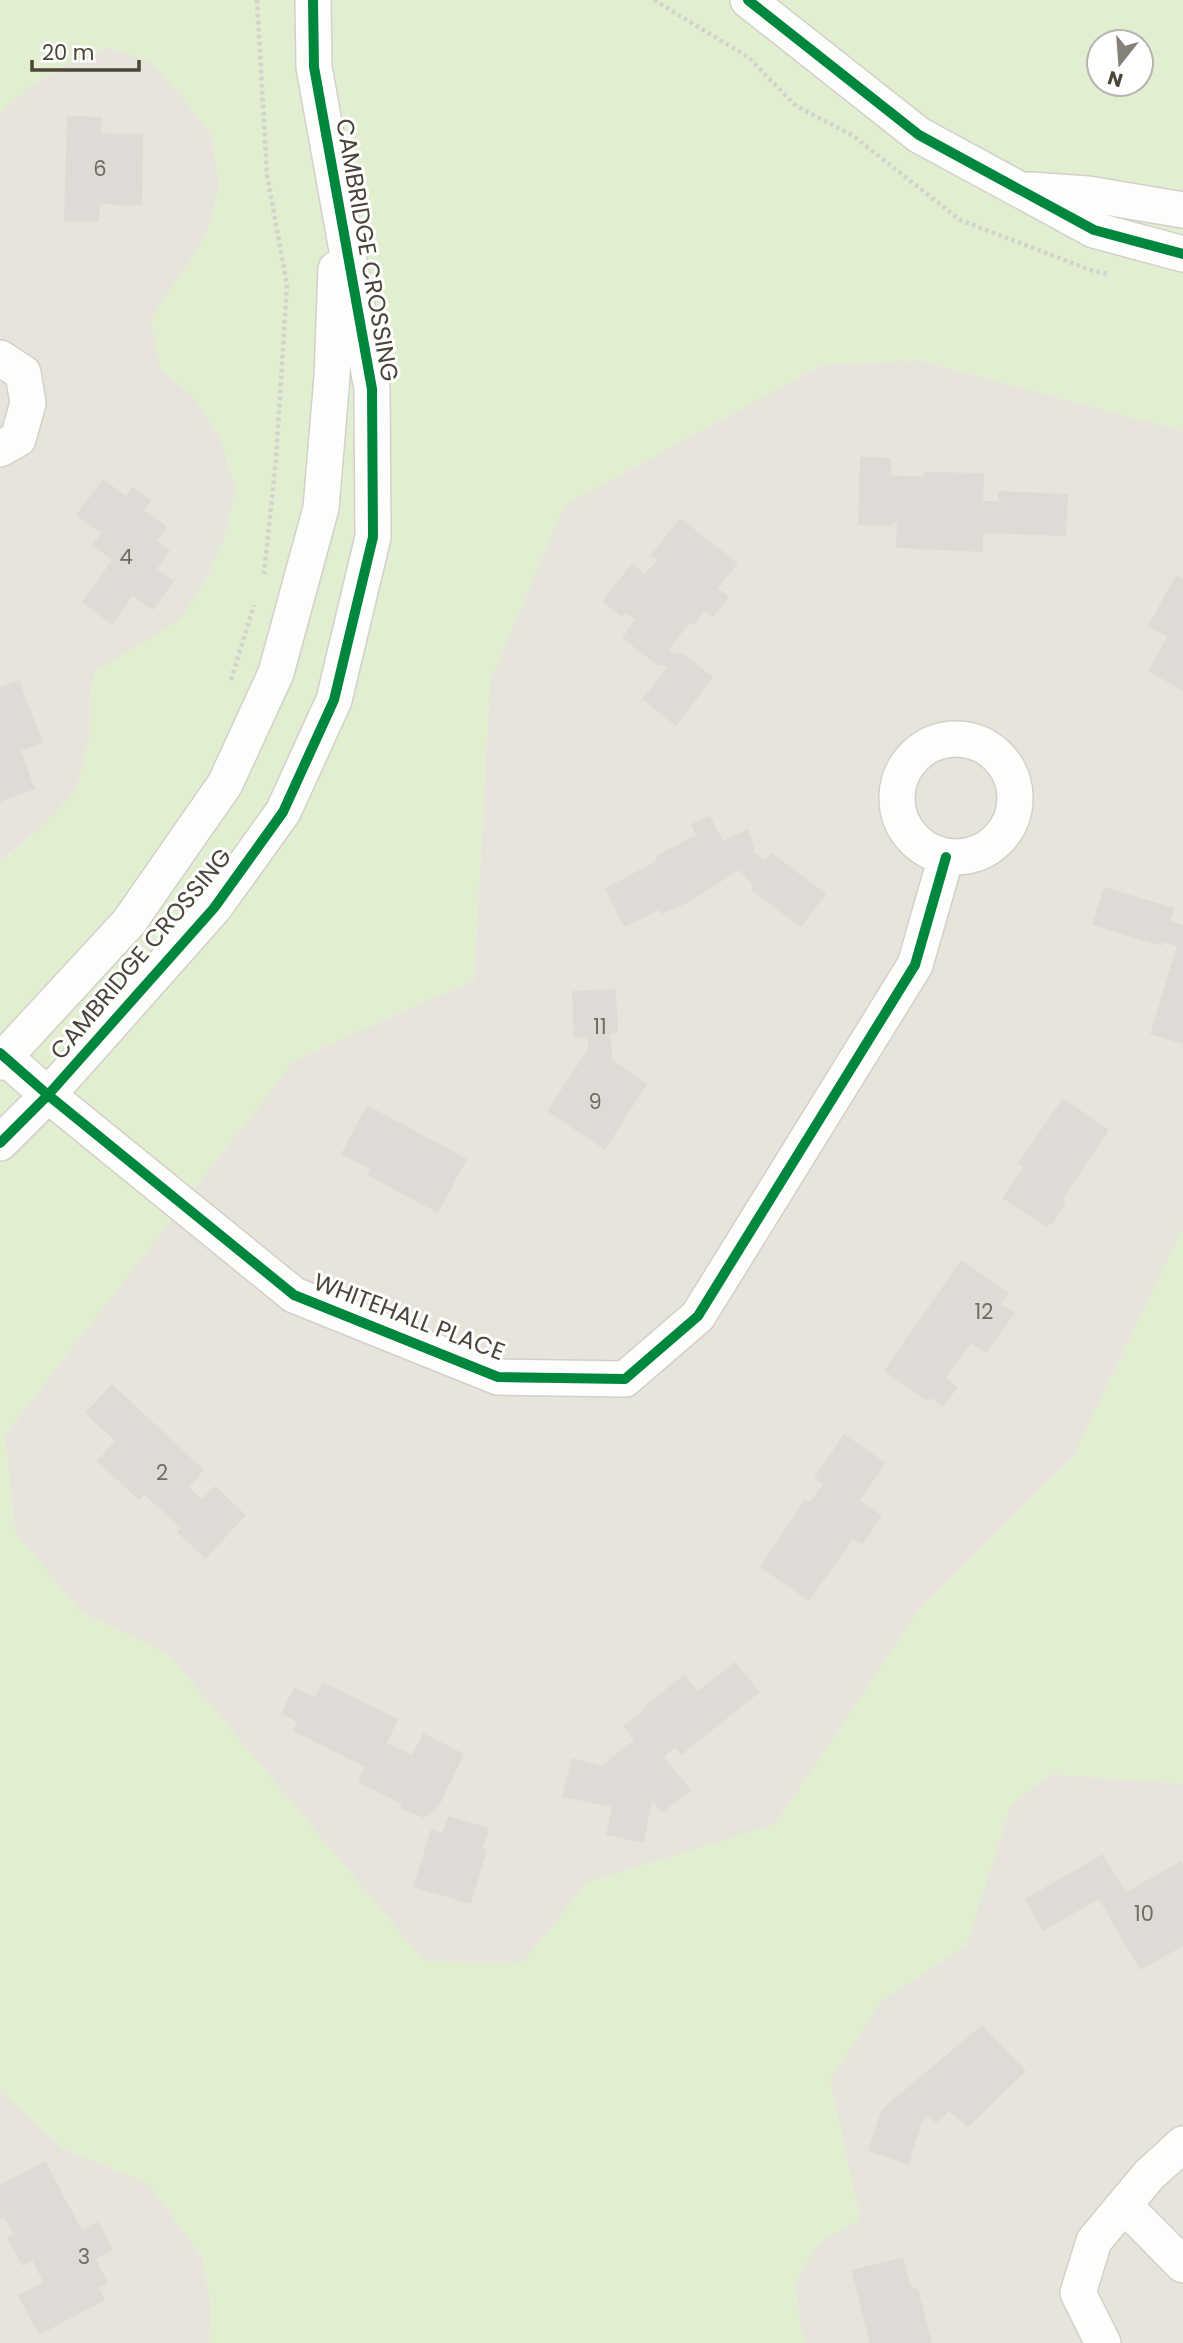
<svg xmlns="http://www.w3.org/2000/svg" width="1183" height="2343" font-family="Poppins,sans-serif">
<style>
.residential{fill:#e7e4dc}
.green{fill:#e1eecf;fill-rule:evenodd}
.building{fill:#dedbd6}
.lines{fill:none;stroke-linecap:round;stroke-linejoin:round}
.street-casing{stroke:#d2d0cb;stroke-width:38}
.path{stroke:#d3d2cc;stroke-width:4.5;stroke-dasharray:3.5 3.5;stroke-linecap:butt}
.street{stroke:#fdfdfc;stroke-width:35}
.cycleway-casing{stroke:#fff;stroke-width:15}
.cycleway{stroke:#00873e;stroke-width:10}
.labels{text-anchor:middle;stroke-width:6;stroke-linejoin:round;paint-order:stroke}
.number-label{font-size:21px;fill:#706a61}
.street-label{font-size:24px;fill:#4b4439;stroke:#fff}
</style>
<rect width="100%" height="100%" fill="#f4f2ee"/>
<path class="residential" d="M107 47 150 62 183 98 212 136 219 186 206 236 151 319 161 369 196 400 221 440 236 490 225 536 207 578 181 620 96 671 90 689 89 741 77 789 43 826 3 859 0 858V113L23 91 63 66Z
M918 360 1183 431V1228L1073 1457 922 1606 775 1825 588 1882 523 1962 424 1961 168 1654 81 1612 15 1532 5 1435 294 1060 474 980 490 682 564 505 822 365Z
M1051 1774 1183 1784V2343H806L801 2330 795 2283 818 2243 860 2219 830 2080 881 2001 966 1945 1011 1805Z
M0 2090 64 2149 148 2183 203 2259 211 2306 209 2343H0Z"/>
<path class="green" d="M0 0H1183V431L918 360 822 365 564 505 490 682 474 980 294 1060 5 1435 15 1532 81 1612 168 1654 424 1961 523 1962 588 1882 776 1824 922 1606 1073 1457 1183 1228V1784L1051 1774 1011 1805 966 1945 881 2001 830 2080 860 2219 818 2243 795 2283 801 2330 806 2343H209L211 2306 203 2259 148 2183 64 2149 0 2090V858L4 859 43 826 77 789 89 741 90 689 96 671 181 619 207 578 225 536 236 490 221 440 196 400 160 369 151 319 206 236 219 186 212 136 183 98 150 62 107 47C65 65 33 82 0 113ZM1099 42H1141V84H1099Z"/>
<path class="building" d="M67 116 102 117 101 133 143 134 142 206 100 204 99 222 64 221Z
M860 457 891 458V475L924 477V472L984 473 983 501H998V491L1068 494 1066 536 983 533V552L896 548 897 522 890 526 858 525Z
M103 479 126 496 132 487 151 500 144 510 167 527 157 541 170 550 157 569 174 581 153 610 133 596 112 625 82 602 112 560 92 545 101 533 76 515Z
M680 518 738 563 718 588 729 597 713 617 705 611 695 624H689L669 649 675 654 682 653 713 677 676 726 642 699 668 667 657 665 622 638 635 620 625 612 622 617 602 601 632 564 645 574 657 560 651 555Z
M1176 575 1183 578V691L1148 671 1167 637 1148 626Z
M19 680 43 743 21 751 35 789 0 802V687Z
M710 816 723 841 748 829 754 846 753 852 765 860 772 853 826 894 801 927 751 890 753 885 739 870 687 903 662 914 659 910 624 927 605 888 657 861 656 856 696 835 691 824Z
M1104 887 1174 908 1170 921 1183 925V1044L1150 1034 1177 946 1163 942 1162 946 1092 925Z
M616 989 618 1033H611L612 1060 647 1084 605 1150 547 1111 588 1049V1037L574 1038 572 991Z
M1063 1098 1109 1130 1062 1200 1066 1203 1052 1224 1045 1226 1002 1198 1023 1167 1018 1163Z
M367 1105 467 1159 438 1213 367 1175 370 1169 341 1154Z
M961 1260 1009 1293 1001 1304 1015 1313 986 1353 971 1343 946 1378 958 1387 943 1407 931 1398 928 1402 884 1371Z
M112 1384 204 1470 189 1487 202 1499 215 1486 246 1515 205 1559 177 1532 181 1528 144 1495 139 1500 97 1461 115 1441 85 1413Z
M844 1434 886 1463 860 1500 882 1516 862 1544 853 1539 809 1601 760 1567 805 1499 810 1502 823 1484 814 1478Z
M735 1662 760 1692 681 1755 675 1748 664 1757 691 1790 662 1813 652 1800 644 1843 606 1835 612 1807 562 1797 572 1758 601 1766 634 1740 623 1726 646 1708 644 1706 684 1675 698 1691Z
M322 1682 398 1719 387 1743 412 1755 423 1733 464 1754 439 1806 424 1818 400 1808 402 1804 358 1782 365 1767 293 1731 297 1722 281 1714 294 1687 315 1697Z
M448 1816 489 1828 483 1848 487 1850 471 1904 413 1887 431 1829 443 1833Z
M1103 1854 1126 1892 1181 1861 1183 1864V1946L1140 1970 1099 1899 1043 1931 1025 1899Z
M982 2025 1026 2071 968 2127 949 2111 936 2123 927 2117 921 2124 909 2165 868 2151 882 2109Z
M45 2161 82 2230 98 2221 113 2250 96 2259 108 2283 99 2288 105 2300 39 2335 18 2295 43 2282 32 2260 22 2266 7 2237 14 2234 4 2217 0 2219V2185Z
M903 2257 911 2287 918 2289 932 2343H870L851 2270Z"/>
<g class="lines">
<defs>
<path id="street" d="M748 0 919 135 1094 230 1183 254
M1029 190 1088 194 1183 210
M0 358 23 373 28 403 18 439 0 449
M897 798a59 59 0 1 1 118 0a59 59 0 1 1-118 0Z
M0 1053 48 1095 294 1295 498 1377 625 1379 698 1316 915 965 946 857
M0 1062 129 922 225 784 276 673 321 508 332 377 336 269
M0 1143 48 1095 214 908 283 812 334 700 373 537 372 389 314 67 313 0
M1124 2205 1183 2265
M1103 2343 1078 2293 1094 2241 1149 2175 1183 2144"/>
</defs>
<use href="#street" class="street-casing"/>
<path class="path" d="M257 0 267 175 287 285 276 459 264 574
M654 0 748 57 796 106 852 135 960 220 1093 271 1109 274
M231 680 254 605"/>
<use href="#street" class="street"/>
<defs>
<path id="cycleway" d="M748 0 919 135 1094 230 1183 254
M0 1053 48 1095 294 1295 498 1377 625 1379 698 1316 915 965 946 857
M0 1143 48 1095 214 908 283 812 334 700 373 537 372 389 314 67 313 0"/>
</defs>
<use href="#cycleway" class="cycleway-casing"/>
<use href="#cycleway" class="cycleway"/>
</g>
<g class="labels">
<g class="number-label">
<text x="100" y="176">6</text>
<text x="126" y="564">4</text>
<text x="600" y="1034">11</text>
<text x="595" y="1109">9</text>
<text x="984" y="1319">12</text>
<text x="162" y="1480">2</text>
<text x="1144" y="1921">10</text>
<text x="84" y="2264">3</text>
</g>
<g class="street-label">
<text transform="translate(367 250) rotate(80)" y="8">CAMBRIDGE CROSSING</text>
<text transform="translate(141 954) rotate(-50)" y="8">CAMBRIDGE CROSSING</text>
<text transform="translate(409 1317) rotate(21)" y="8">WHITEHALL PLACE</text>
</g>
</g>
<g transform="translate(1120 63) rotate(197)"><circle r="33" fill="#ffffff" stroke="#b7b4b0" stroke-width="2"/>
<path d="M0-5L12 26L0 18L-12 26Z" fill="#868178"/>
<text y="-10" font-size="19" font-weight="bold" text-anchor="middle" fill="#4b4439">N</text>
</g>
<path d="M32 60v10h107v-10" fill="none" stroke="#4b4439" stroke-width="3.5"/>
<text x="42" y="60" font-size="21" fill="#4b4439" stroke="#ffffff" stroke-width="5" paint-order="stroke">20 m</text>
</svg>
